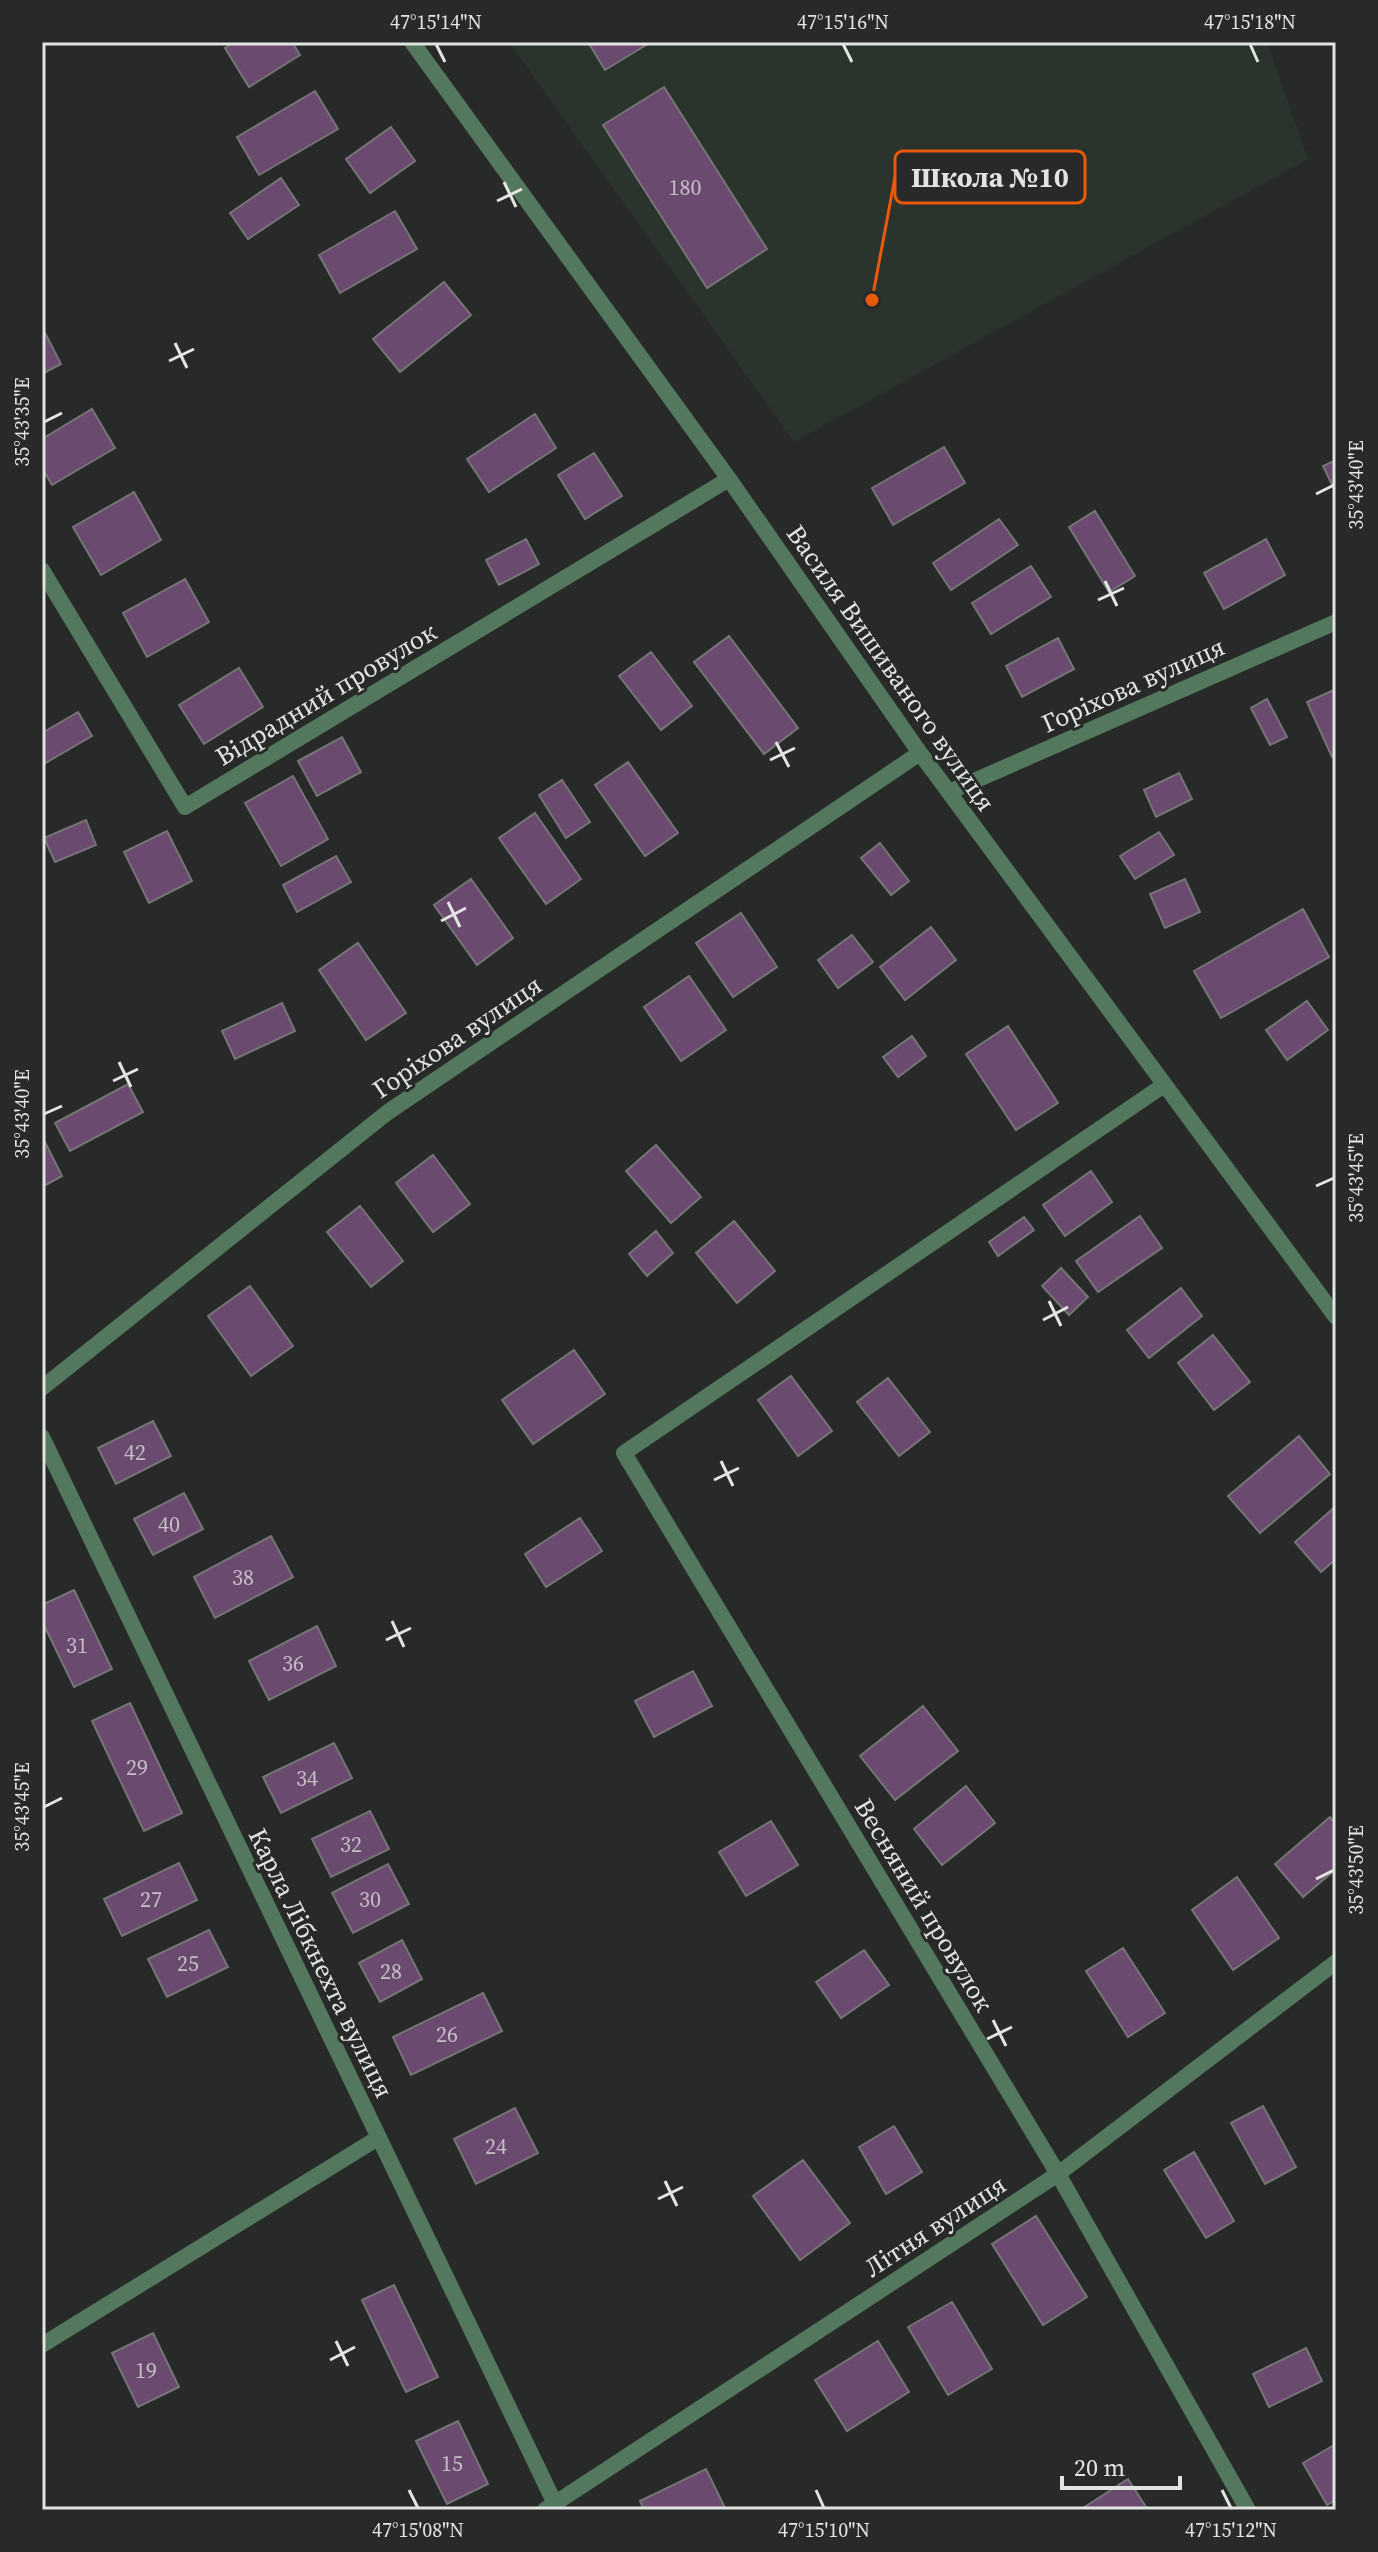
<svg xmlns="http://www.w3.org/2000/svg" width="1378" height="2552" font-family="'Source Serif 4',serif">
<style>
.built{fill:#2b332d}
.building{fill:#6b4a6f;stroke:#767477;stroke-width:2}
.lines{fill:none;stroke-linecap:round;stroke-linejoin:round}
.lane{stroke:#53785d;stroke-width:16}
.street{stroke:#53785d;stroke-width:16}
.ticks{fill:none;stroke:#e2e4e2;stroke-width:3}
.labels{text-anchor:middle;stroke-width:6;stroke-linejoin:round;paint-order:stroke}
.number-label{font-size:22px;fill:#c4bec5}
.street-label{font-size:26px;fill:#e2e4e2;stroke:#272a28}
.leader{fill:none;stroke:#e8590c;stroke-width:3}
.callout-dot{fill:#e8590c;stroke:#272a28;stroke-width:3}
.callout{fill:#272a28;stroke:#e8590c;stroke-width:3}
.callout-label{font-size:28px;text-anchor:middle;font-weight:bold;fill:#e2e4e2}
.neatline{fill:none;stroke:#e2e4e2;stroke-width:3}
.ticks-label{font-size:20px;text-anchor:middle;fill:#e2e4e2}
</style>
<rect width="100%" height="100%" fill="#272a28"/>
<path class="built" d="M509 42H1267L1308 159 794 442Z"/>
<path class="building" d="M234 42H292L300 55 249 87 225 48Z
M588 42H651L605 70Z
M664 87 767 249 707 288 603 125Z
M315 91 338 129 259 175 237 137Z
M391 127 415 161 370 193 346 159Z
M281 178 299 205 248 239 230 213Z
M395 211 417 249 340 293 319 255Z
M444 282 471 315 400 372 373 339Z
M42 327 61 364 42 374Z
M92 409 115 448 52 485 42 468V439Z
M535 414 556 448 489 492 467 459Z
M944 447 965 483 893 525 872 488Z
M594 453 622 496 585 519 558 475Z
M1336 460V493L1323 466Z
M134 492 161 540 101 575 73 527Z
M1095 511 1135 576 1109 592 1069 527Z
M999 519 1018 545 951 590 933 563Z
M526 539 539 564 499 585 486 560Z
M1266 539 1285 575 1224 609 1204 573Z
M1031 566 1051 597 991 634 972 603Z
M185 579 209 622 147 657 123 613Z
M729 636 798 728 764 754 694 662Z
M1058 638 1074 669 1022 697 1006 666Z
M651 652 692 706 661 730 619 676Z
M239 668 263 707 204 744 179 705Z
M1336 689V755L1332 757 1307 702Z
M1267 699 1287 737 1270 745 1251 708Z
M78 712 92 736 42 765V733Z
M342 737 361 772 317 796 298 761Z
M628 762 678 833 645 856 595 785Z
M1179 773 1192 799 1156 817 1144 790Z
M293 776 328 839 281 866 245 803Z
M562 780 590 822 566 838 539 795Z
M535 813 581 879 546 904 499 838Z
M86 820 96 845 55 862 44 838Z
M167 831 192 881 149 903 124 852Z
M1159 832 1174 855 1135 879 1120 856Z
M880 843 909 881 891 895 861 858Z
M336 856 351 882 297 912 283 885Z
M471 879 513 938 477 965 434 905Z
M1185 879 1200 912 1165 928 1150 894Z
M1303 909 1329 957 1221 1018 1194 971Z
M741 913 777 967 733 997 696 943Z
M931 927 956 960 905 1000 880 967Z
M852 935 873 962 838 988 818 960Z
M358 943 406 1013 366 1040 319 970Z
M689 976 726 1030 681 1061 644 1007Z
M1307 1001 1328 1030 1287 1060 1266 1030Z
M282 1003 295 1031 235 1059 222 1031Z
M1008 1026 1058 1103 1016 1130 966 1054Z
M912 1036 926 1056 898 1077 883 1057Z
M128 1084 143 1112 70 1151 55 1123Z
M42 1136 62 1176 42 1187Z
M656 1145 701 1197 671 1223 626 1171Z
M433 1155 470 1204 433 1232 396 1183Z
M1091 1171 1112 1202 1065 1236 1043 1205Z
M360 1206 403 1261 371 1287 327 1232Z
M1140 1216 1162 1248 1098 1292 1076 1261Z
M1024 1217 1034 1230 998 1256 989 1242Z
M734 1221 775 1271 737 1303 696 1253Z
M656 1231 673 1253 647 1276 629 1254Z
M1061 1268 1088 1297 1069 1315 1042 1286Z
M250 1286 293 1346 251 1376 208 1316Z
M1181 1288 1202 1316 1149 1358 1127 1330Z
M1213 1335 1250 1382 1214 1410 1178 1363Z
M574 1350 605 1394 533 1444 502 1400Z
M791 1376 832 1431 798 1456 758 1400Z
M888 1378 930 1432 899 1456 857 1402Z
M153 1421 171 1456 116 1484 98 1448Z
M1299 1436 1330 1474 1260 1533 1228 1496Z
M184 1493 203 1529 153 1555 134 1519Z
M1336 1506V1559L1321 1572 1295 1542Z
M580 1518 602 1551 546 1587 525 1554Z
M271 1536 293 1577 215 1618 194 1577Z
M74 1590 112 1669 74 1687 42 1621V1605Z
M317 1626 336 1666 269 1700 249 1661Z
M693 1671 712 1706 654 1737 635 1701Z
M130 1703 182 1813 144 1831 92 1721Z
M923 1706 958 1751 895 1800 860 1756Z
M334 1743 352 1778 281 1813 263 1777Z
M966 1786 995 1823 942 1865 914 1829Z
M370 1811 389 1849 331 1877 312 1839Z
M1330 1817 1336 1825V1869L1303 1897 1275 1864Z
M771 1821 798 1865 746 1896 719 1852Z
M179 1863 197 1900 122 1936 104 1899Z
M388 1864 409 1904 353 1933 332 1893Z
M1237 1877 1279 1938 1233 1970 1192 1910Z
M209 1930 228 1967 167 1997 148 1959Z
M402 1940 422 1979 380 2002 359 1963Z
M1123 1948 1165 2013 1128 2037 1086 1971Z
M864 1950 889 1985 841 2018 816 1982Z
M483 1993 502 2031 411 2075 393 2037Z
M1263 2106 1296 2167 1265 2184 1231 2123Z
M515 2108 538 2153 476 2184 454 2139Z
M894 2126 922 2172 886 2194 859 2147Z
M1194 2152 1234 2221 1206 2238 1164 2170Z
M803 2160 850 2223 800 2260 753 2196Z
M1036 2216 1087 2297 1043 2325 992 2244Z
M394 2285 438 2377 406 2392 362 2300Z
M952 2302 992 2369 948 2395 908 2327Z
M153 2333 179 2387 138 2407 112 2353Z
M878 2341 909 2392 847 2431 815 2380Z
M1306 2348 1322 2381 1269 2407 1253 2374Z
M458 2421 488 2484 447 2504 416 2441Z
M1336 2444V2500L1327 2505 1303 2463Z
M706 2469 725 2508 720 2510H644L640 2501Z
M1128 2479 1148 2510H1080Z"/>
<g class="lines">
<path class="lane" d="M42 2345 378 2138"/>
<path class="street" d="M412 42 729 479 920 753 1336 1317
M42 570 185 807 729 479
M949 792 1336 622
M1164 1085 624 1453 1058 2174 1248 2510
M42 1388 388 1112 920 753
M42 1437 558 2510
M545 2510 1058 2174 1336 1962"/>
</g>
<path class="ticks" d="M436 44 445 62M843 44 852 62M1250 44 1258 62M504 182 516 207M497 201 522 189M175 343 187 368M169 361 194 349M44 422 62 413M1316 494 1334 485M1105 581 1117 606M1098 600 1124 588M776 742 789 767M770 760 795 748M448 902 460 927M441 921 466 908M119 1062 131 1087M113 1081 138 1069M44 1114 62 1106M1316 1186 1334 1178M1049 1301 1061 1326M1043 1320 1068 1307M721 1461 733 1486M714 1480 739 1468M392 1621 404 1647M386 1640 411 1628M44 1807 62 1798M1316 1879 1334 1870M993 2020 1006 2046M987 2039 1012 2027M665 2181 677 2206M658 2199 683 2187M336 2341 348 2366M330 2360 355 2347M409 2490 418 2508M816 2490 824 2508M1222 2490 1231 2508"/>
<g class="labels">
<g class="number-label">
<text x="685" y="195">180</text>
<text x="135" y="1460">42</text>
<text x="169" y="1532">40</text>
<text x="243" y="1585">38</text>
<text x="77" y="1653">31</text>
<text x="293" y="1671">36</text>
<text x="137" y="1775">29</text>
<text x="307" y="1786">34</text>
<text x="351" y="1852">32</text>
<text x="151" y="1907">27</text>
<text x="370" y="1907">30</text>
<text x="188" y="1971">25</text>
<text x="391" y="1979">28</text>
<text x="447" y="2042">26</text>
<text x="496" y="2154">24</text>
<text x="146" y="2378">19</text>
<text x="452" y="2471">15</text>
</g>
<g class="street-label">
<text transform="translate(891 668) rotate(55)" y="9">Василя Вишиваного вулиця</text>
<text transform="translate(1133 685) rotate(-24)" y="9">Горіхова вулиця</text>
<text transform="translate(326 694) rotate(-31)" y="9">Відрадний провулок</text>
<text transform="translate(457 1037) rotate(-34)" y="9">Горіхова вулиця</text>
<text transform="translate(924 1905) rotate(59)" y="9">Весняний провулок</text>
<text transform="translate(321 1963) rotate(64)" y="9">Карла Лібкнехта вулиця</text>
<text transform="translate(935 2226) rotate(-33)" y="9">Літня вулиця</text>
</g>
</g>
<path class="leader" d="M872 300L895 177"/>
<circle class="callout-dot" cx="872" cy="300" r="8"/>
<rect class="callout" x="895" y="151" width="190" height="52" rx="8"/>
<g class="callout-label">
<text x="990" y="187">Школа №10</text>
</g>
<rect width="1378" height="2552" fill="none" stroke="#272a28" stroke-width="88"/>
<path d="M1062 2476v12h118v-12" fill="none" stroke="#e2e4e2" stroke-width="4"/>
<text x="1074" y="2476" font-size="24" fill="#e2e4e2" stroke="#272a28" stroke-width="6" paint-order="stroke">20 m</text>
<rect x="44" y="44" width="1290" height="2464" class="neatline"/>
<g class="ticks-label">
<text x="436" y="29">47°15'14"N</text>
<text x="843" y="29">47°15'16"N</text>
<text x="1250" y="29">47°15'18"N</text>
<text transform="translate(22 422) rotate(-90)" y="7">35°43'35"E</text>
<text transform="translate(1356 485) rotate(-90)" y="7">35°43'40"E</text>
<text transform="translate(22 1114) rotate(-90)" y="7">35°43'40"E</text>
<text transform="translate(1356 1178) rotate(-90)" y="7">35°43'45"E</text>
<text transform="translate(22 1807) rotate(-90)" y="7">35°43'45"E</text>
<text transform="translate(1356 1870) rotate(-90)" y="7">35°43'50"E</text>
<text x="418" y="2537">47°15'08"N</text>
<text x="824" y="2537">47°15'10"N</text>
<text x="1231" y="2537">47°15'12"N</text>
</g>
</svg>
